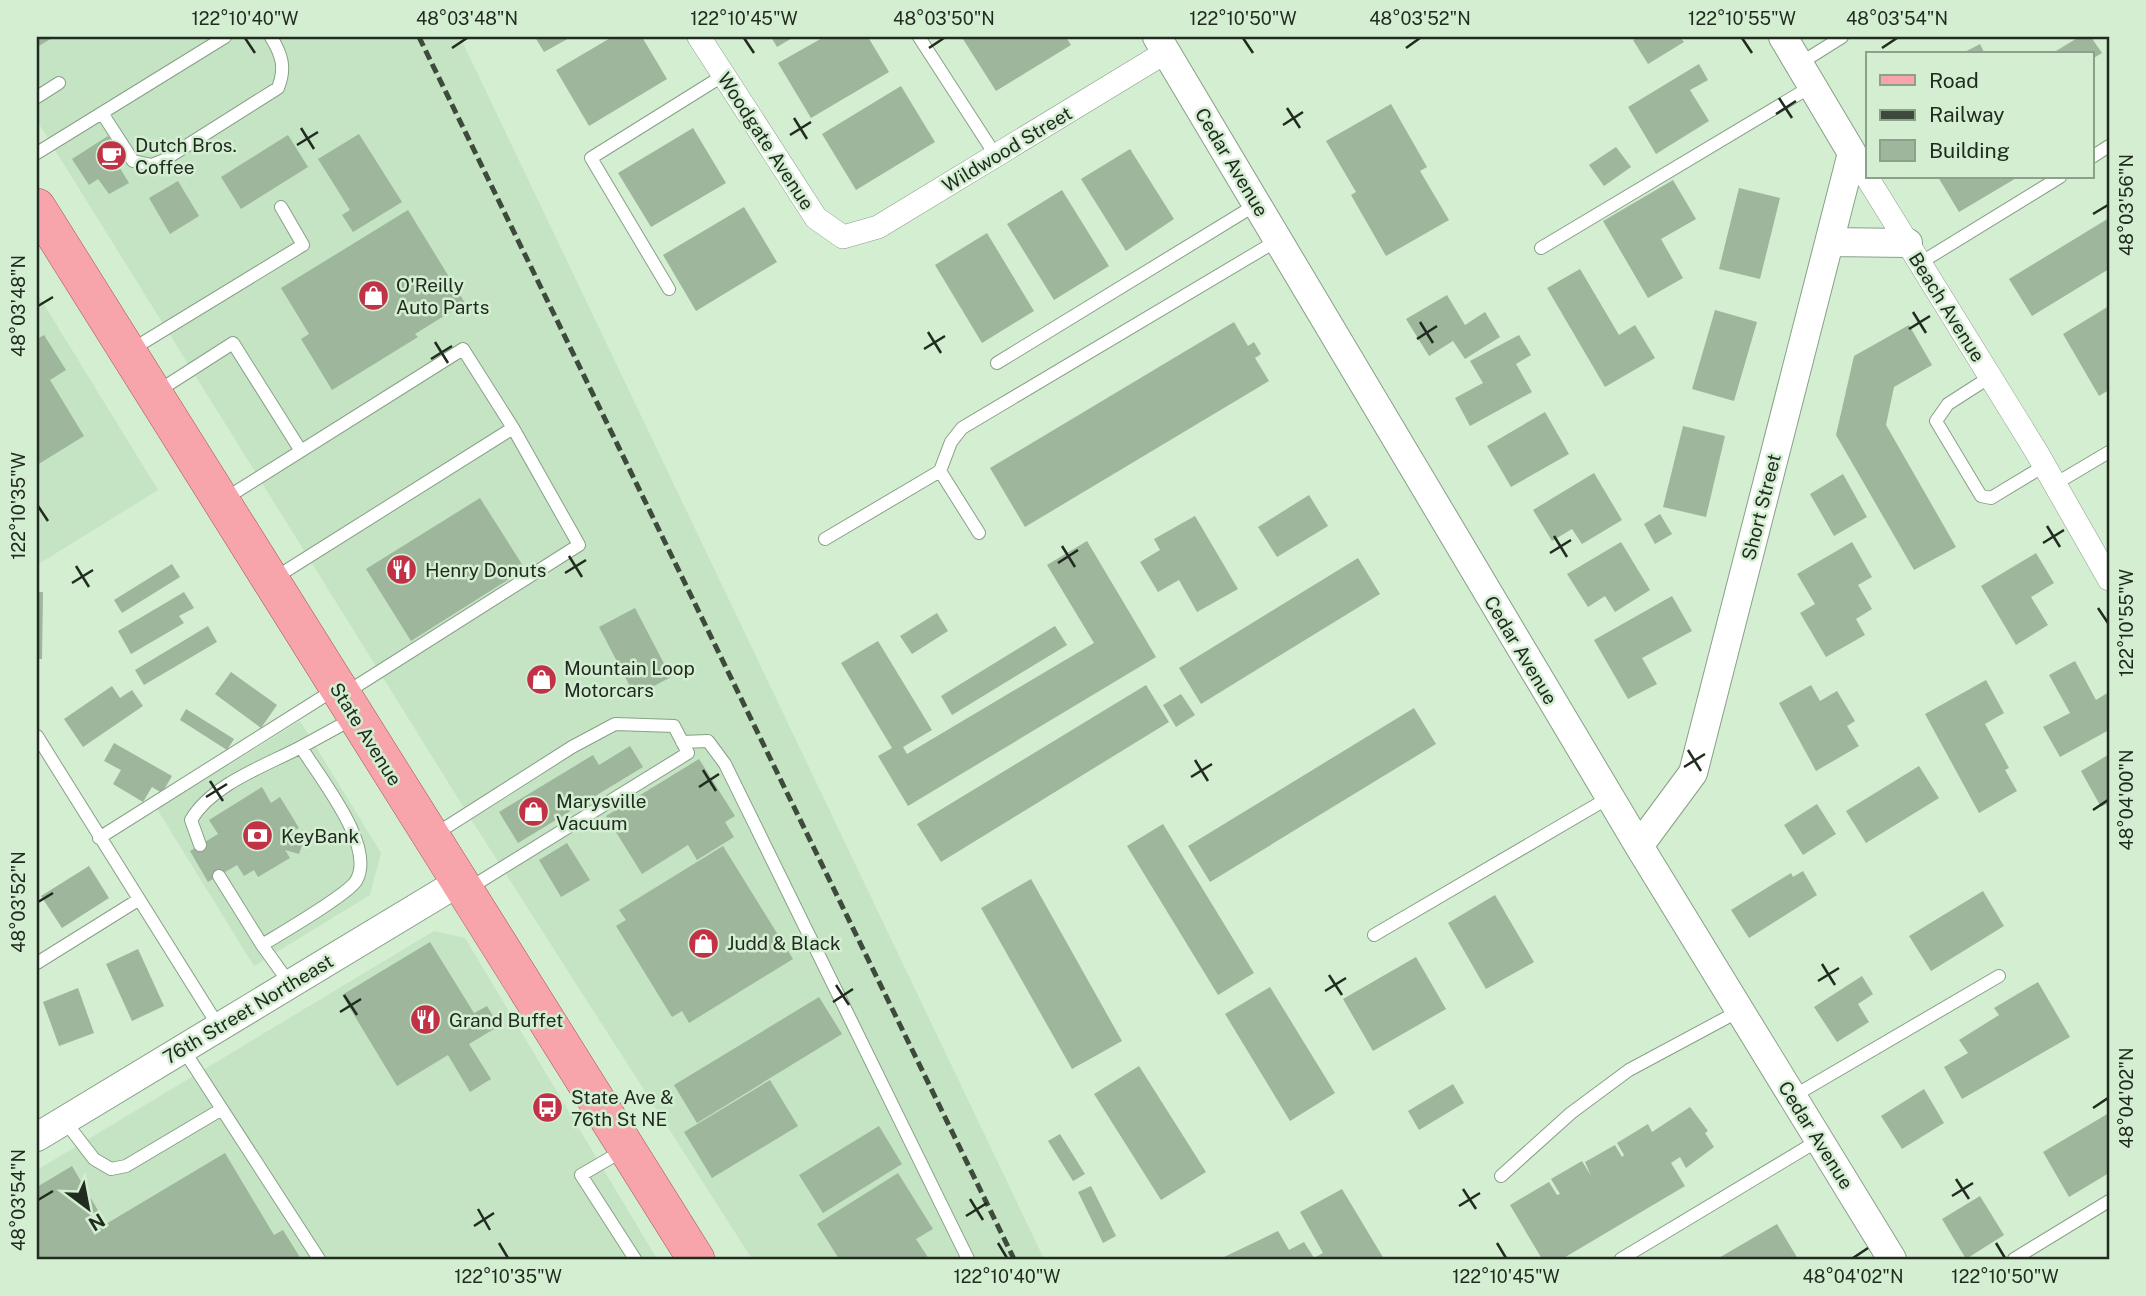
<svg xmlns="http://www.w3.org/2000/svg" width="2146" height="1296" font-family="'Public Sans',sans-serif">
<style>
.built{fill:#c4e4c3}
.building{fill:#9db69c}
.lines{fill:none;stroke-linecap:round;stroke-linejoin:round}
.service-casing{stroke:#88a087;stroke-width:14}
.minor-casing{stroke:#88a087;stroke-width:24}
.tertiary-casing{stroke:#88a087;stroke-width:30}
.primary-casing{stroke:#a95255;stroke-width:38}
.service{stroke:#fff;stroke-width:12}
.minor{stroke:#fff;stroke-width:23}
.tertiary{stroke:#fff;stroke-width:28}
.primary{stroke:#f7a4aa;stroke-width:37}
.rail{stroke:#3d4a3c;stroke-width:5;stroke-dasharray:10 5;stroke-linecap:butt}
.ticks{fill:none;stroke:#212b20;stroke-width:2.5}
.labels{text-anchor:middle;stroke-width:5;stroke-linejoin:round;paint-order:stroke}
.street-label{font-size:19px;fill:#212b20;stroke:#d4eed2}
.poi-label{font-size:19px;fill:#212b20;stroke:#d4eed2;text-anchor:start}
.neatline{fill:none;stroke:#212b20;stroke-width:2.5}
.ticks-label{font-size:18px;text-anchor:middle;fill:#212b20}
</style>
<rect width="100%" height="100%" fill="#d4eed2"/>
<path class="built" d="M37 37H460L1044 1259H752L474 824 37 121Z
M37 293 158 490 37 565Z
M300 721 381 853 370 895 254 966 157 809Z
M434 931 465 938 657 1259H37V1170Z"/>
<path class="building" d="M37 37H54L37 47Z
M535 37H571L544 52Z
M612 37H642L667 79 589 126 556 70Z
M771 37H794L777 47Z
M824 37H868L889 72 811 118 778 63Z
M966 37H1066L1071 45 996 91 963 39Z
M1639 37H1680L1684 42 1648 64 1633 40Z
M2079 37H2091L2102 53 2092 59V54H2051Z
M1980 44 1985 54H1961Z
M1699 64 1708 80 1690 90 1709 121 1656 154 1628 107Z
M901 86 935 142 856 190 822 134Z
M1391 104 1427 167 1420 171 1449 220 1386 256 1351 195 1356 192 1326 141Z
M693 128 726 183 651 227 618 173Z
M359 134 402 202 353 232 342 215 350 210 318 159Z
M288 135 308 167 241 209 221 177Z
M108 136 115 146 109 150 129 183 109 194 98 179 89 185 72 159Z
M1616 147 1631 167 1604 186 1589 165Z
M1130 149 1174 219 1126 251 1081 179Z
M1938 177H2018L1959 212Z
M1673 180 1696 219 1661 239 1683 278 1648 298 1603 221Z
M178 181 199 216 170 234 149 198Z
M1739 188 1780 198 1760 279 1719 269Z
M1062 190 1109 266 1054 300 1007 224Z
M744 207 777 262 696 311 663 255Z
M408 210 465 303 415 334 418 337 332 390 301 339 309 334 281 288Z
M2109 218V269L2032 316 2009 279Z
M987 233 1034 311 982 343 935 265Z
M1580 269 1619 335 1635 325 1655 358 1605 387 1547 288Z
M1447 295 1465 325 1485 312 1500 337 1465 359 1453 341 1429 356 1406 319Z
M2109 306V390L2099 396 2063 334Z
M1715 310 1757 322 1734 401 1692 389Z
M1234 322 1248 346 1254 342 1261 354 1255 358 1269 381 1025 527 990 468Z
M1909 325 1932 365 1894 387 1886 425 1956 547 1914 570 1836 435 1854 356Z
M44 335 66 370 50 380 84 436 37 465V339Z
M1519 335 1531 355 1516 364 1532 392 1470 426 1455 398 1483 383 1470 361Z
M1545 412 1569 454 1511 487 1487 446Z
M1683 426 1725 436 1706 517 1663 507Z
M1594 473 1622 520 1582 544 1572 529 1552 541 1533 510Z
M1843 474 1867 517 1834 536 1810 494Z
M1309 495 1328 526 1277 557 1258 527Z
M480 498 525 569 411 641 366 569Z
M1660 514 1672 534 1655 544 1644 524Z
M1195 516 1238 589 1197 612 1179 580 1158 592 1140 562 1160 550 1154 539Z
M1087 541 1156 657 908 806 878 756 892 748 841 663 878 641 932 730 903 747 907 754 1094 643 1047 565Z
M1621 542 1650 590 1615 612 1605 596 1588 607 1567 574Z
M1852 542 1872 577 1858 585 1872 609 1856 619 1865 635 1826 657 1800 613 1815 604 1797 574Z
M2036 553 2054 583 2031 597 2048 625 2016 645 1981 586Z
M1358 558 1380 594 1201 704 1179 668Z
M172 564 180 577 122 613 114 600Z
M37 592H43L42 659H37Z
M184 592 194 608 179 616 184 623 131 654 118 631Z
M1672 596 1692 631 1642 658 1657 684 1628 699 1594 640Z
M635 608 671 677 635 696 599 627Z
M937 613 948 631 912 654 900 636Z
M208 626 217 642 144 685 135 670Z
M1055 626 1067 645 952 715 941 696Z
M2075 661 2096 700 2109 692V730L2060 757 2043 727 2070 713 2049 675Z
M231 672 277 705 261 728 215 694Z
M1986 680 2004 713 1985 724 2009 768 2005 770 2017 791 1979 813 1925 714Z
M1146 685 1169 722 941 862 917 824Z
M1811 685 1820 701 1837 691 1855 721 1847 726 1859 746 1816 771 1779 703Z
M112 686 120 698 132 690 143 706 83 747 64 719Z
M1181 694 1195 715 1176 727 1163 705Z
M1414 708 1436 744 1210 882 1188 846Z
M186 709 234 739 227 750 180 720Z
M114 743 172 776 162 793 152 787 143 802 113 784 121 770 104 761Z
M630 746 643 767 518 843 499 812 593 755 599 765Z
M2108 755 2109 758V809L2106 804 2101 807 2081 771Z
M699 759 735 816 725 822 734 837 697 860 688 845 642 874 606 816Z
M1919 766 1939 798 1866 843 1846 811Z
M262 787 271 803 280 797 299 828 291 832 305 837 299 854 285 850 290 858 258 877 254 870 244 876 237 865 208 882 190 851 218 834 209 820Z
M1817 804 1836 834 1803 855 1784 825Z
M1163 824 1254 973 1218 995 1127 846Z
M567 843 590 880 561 897 539 860Z
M723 846 793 959 689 1023 682 1011 672 1017 616 926 626 920 619 910Z
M89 866 109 898 62 928 41 896Z
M1803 871 1817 895 1749 938 1731 910 1791 873 1793 877Z
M1031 879 1122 1041 1072 1069 981 908Z
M1983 891 2004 926 1931 971 1909 936Z
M1495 895 1534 962 1486 989 1448 923Z
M430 942 474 1013 487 1006 499 1026 469 1044 491 1079 470 1092 448 1055 397 1086 342 995Z
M138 949 164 1006 132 1021 106 964Z
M1416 957 1446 1009 1373 1051 1343 999Z
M1862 976 1873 994 1858 1004 1869 1022 1837 1042 1814 1007Z
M2038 982 2070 1037 1962 1099 1944 1067 1968 1053 1959 1040 1999 1015 1994 1008Z
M1270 987 1335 1093 1290 1121 1225 1014Z
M78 988 94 1033 59 1046 43 1002Z
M819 997 842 1034 697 1123 674 1085Z
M1139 1066 1206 1172 1161 1200 1094 1094Z
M770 1080 798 1126 712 1178 684 1132Z
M1453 1084 1464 1103 1419 1130 1408 1111Z
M1924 1089 1944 1123 1902 1149 1881 1116Z
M1690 1107 1708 1131 1705 1133 1714 1147 1686 1168 1680 1157 1671 1163 1685 1186 1562 1259H1542L1510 1205 1549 1182 1557 1195 1560 1194 1551 1179 1582 1161 1591 1176 1585 1162 1615 1145 1622 1157 1624 1155 1617 1143 1648 1124 1652 1132Z
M2109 1113V1173L2069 1197 2043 1152Z
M879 1126 902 1164 823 1213 799 1175Z
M1060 1134 1085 1174 1073 1181 1048 1141Z
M225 1153 274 1235 283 1230 301 1259H37V1187L72 1166 106 1224Z
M898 1173 933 1229 916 1239 929 1259H839L817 1224Z
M1091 1186 1116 1236 1103 1243 1078 1192Z
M1342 1189 1384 1259H1220L1278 1231 1289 1250 1304 1242 1314 1258 1323 1253 1300 1212Z
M1980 1196 2004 1235 1966 1259 1942 1219Z
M1777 1224 1798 1259H1717Z"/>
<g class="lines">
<defs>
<path id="service" d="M919 37 996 156
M1799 64 1842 37
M37 97 59 83
M102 113 133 161 152 165 164 160 278 88C286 68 282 55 271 37
M37 153 225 37
M2092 157 2109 146
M1541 248 1812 86
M1920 263 2060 177
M669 289 591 158 724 75
M131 350 303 245 281 207
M997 363 1257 204
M1990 377 1948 404 1936 421 1981 496 1991 498 2044 466
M155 393 233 343 301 451
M2055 484 2109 452
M223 500 463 349 513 428 273 579
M979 533 940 471 951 442 962 428 1278 240
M825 539 940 471
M344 694 579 545 513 428
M37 736 219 1027
M682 742 708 741 725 764 968 1259
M434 835 572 747 615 724 674 726 688 753 468 889
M99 838 337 688
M200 845 191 820C212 784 265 766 301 747
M219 876 262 945
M1374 935 1610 797
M37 963 138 900
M290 984 262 945C280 934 347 895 356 881 377 847 319 777 301 747L354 718
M183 1049 319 1259
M1792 1097 1999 976
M64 1120 94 1159 111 1169 126 1166 222 1109
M624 1150 581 1175 635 1259
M1501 1176 1571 1113 1629 1070 1739 1011
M1621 1259 1819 1140
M2014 1259 2109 1201"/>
<path id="minor" d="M699 37 816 218 843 237 878 227 1166 52
M1852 153 2036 451 2109 579"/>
<path id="tertiary" d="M1157 37 1639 846 1892 1259
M1830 242 1908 243
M1639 846 1693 773 1852 153 1783 37
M37 1137 459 882"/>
<path id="primary" d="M37 207 696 1259"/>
</defs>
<use href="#service" class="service-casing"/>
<use href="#minor" class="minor-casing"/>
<use href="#tertiary" class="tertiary-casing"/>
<use href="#primary" class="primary-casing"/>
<use href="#service" class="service"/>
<use href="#minor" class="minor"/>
<use href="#tertiary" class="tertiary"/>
<use href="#primary" class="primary"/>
<path class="rail" d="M419 37 1014 1259"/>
</g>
<path class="ticks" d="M245 38 255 53M744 38 754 53M1243 38 1253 53M1742 38 1752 53M452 48 467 38M929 48 944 38M1406 48 1420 38M1882 48 1897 38M1779 98 1792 118M1287 108 1300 128M1776 114 1796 101M794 118 807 139M1283 125 1303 112M301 128 314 149M790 135 811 122M297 145 318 132M2093 214 2108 205M38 306 53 297M1913 312 1926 333M1420 322 1433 343M1909 329 1930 316M928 332 941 353M1417 339 1437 326M435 342 448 363M924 349 945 336M431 359 452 346M38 506 48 521M2047 526 2060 547M1554 536 1567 557M2043 543 2064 530M1062 546 1075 567M1550 553 1571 540M569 556 582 577M1058 563 1078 550M76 566 89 587M565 573 586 560M72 583 93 570M2098 608 2108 623M1688 750 1701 771M1195 760 1208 781M1684 767 1705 754M703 770 716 791M1191 777 1212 764M210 781 223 801M699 787 719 774M206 797 227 784M2093 810 2108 800M38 902 53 893M1822 964 1835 985M1329 975 1342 995M1818 981 1839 968M836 985 849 1005M1325 991 1346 978M344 995 357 1015M833 1002 853 989M340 1012 361 999M2093 1108 2108 1098M1956 1179 1969 1199M1463 1189 1476 1209M1952 1196 1973 1183M970 1199 983 1220M38 1200 53 1191M1459 1206 1480 1193M478 1209 490 1230M966 1216 987 1203M474 1226 494 1213M499 1243 508 1258M998 1243 1007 1258M1497 1243 1506 1258M1996 1243 2005 1258M1853 1258 1868 1248"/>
<defs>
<symbol id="cafe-disc" viewBox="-11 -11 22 22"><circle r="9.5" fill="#c23246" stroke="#d4eed2"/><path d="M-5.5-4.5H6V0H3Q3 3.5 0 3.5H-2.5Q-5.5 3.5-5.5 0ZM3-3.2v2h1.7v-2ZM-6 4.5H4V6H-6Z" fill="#fff"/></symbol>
<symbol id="shop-disc" viewBox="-11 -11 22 22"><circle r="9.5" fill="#c23246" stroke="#d4eed2"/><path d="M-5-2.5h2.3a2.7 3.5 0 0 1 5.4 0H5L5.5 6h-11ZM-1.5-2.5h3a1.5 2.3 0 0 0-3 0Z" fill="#fff"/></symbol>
<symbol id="restaurant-disc" viewBox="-11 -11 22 22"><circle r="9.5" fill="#c23246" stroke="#d4eed2"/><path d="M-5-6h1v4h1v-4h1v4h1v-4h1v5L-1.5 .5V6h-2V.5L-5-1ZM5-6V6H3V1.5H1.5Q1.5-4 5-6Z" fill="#fff"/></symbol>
<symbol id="bank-disc" viewBox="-11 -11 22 22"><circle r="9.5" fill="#c23246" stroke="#d4eed2"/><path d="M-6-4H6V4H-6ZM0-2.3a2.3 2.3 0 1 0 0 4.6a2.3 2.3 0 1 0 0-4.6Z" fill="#fff"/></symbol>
<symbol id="bus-disc" viewBox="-11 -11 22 22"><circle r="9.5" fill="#c23246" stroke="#d4eed2"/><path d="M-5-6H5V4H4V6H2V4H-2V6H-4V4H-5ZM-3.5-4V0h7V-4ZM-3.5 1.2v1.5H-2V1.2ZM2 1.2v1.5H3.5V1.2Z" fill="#fff"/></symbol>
</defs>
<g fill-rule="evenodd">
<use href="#cafe-disc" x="94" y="138" width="35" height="35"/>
<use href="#shop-disc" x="356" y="278" width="35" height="35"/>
<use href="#restaurant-disc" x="384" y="552" width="35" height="35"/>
<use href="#shop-disc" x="524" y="662" width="35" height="35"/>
<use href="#shop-disc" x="516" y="794" width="35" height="35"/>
<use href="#bank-disc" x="240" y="818" width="35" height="35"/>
<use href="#shop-disc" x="686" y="926" width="35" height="35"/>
<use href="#restaurant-disc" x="408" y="1002" width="35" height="35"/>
<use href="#bus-disc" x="530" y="1090" width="35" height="35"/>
</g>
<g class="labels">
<g class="street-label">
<text transform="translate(766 141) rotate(57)" y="7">Woodgate Avenue</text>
<text transform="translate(1007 149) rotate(-31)" y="7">Wildwood Street</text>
<text transform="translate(1232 162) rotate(59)" y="7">Cedar Avenue</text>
<text transform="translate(1947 307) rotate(58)" y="7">Beach Avenue</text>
<text transform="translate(1761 507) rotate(-76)" y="7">Short Street</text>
<text transform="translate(1521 650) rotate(59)" y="7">Cedar Avenue</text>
<text transform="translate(366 734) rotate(58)" y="7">State Avenue</text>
<text transform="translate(248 1009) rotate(-31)" y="7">76th Street Northeast</text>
<text transform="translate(1816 1135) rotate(58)" y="7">Cedar Avenue</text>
</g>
<g class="poi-label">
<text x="135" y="152">Dutch Bros.<tspan x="135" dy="22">Coffee</tspan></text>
<text x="396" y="292">O'Reilly<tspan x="396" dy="22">Auto Parts</tspan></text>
<text x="425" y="577">Henry Donuts</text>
<text x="564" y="675">Mountain Loop<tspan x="564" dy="22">Motorcars</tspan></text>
<text x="556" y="808">Marysville<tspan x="556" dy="22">Vacuum</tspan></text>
<text x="281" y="843">KeyBank</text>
<text x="727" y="950">Judd &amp; Black</text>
<text x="449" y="1027">Grand Buffet</text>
<text x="571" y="1104">State Ave &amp;<tspan x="571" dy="22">76th St NE</tspan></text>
</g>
</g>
<rect width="2146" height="1296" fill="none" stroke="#d4eed2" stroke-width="77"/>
<rect x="1866" y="52" width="228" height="126" fill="#d4eed2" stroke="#8ca08b" stroke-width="2"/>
<rect x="1880" y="75" width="35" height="10" fill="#f7a4aa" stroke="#8ca08b" stroke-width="2"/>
<text x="1929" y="88" font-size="21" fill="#212b20">Road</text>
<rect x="1880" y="110" width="35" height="10" fill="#3d4a3c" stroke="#8ca08b" stroke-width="2"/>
<text x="1929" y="122" font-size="21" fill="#212b20">Railway</text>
<rect x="1880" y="140" width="35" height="21" fill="#9db69c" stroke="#8ca08b" stroke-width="2"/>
<text x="1929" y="158" font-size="21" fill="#212b20">Building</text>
<g transform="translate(88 1208) rotate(148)" stroke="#d4eed2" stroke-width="5" paint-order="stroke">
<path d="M0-5L12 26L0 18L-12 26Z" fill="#212b20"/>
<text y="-10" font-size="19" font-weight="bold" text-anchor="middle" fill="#212b20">N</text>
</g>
<rect x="38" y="38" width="2070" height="1220" class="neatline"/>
<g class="ticks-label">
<text x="245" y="25">122°10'40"W</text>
<text x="467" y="25">48°03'48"N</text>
<text x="744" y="25">122°10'45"W</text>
<text x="944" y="25">48°03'50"N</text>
<text x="1243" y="25">122°10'50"W</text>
<text x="1420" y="25">48°03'52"N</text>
<text x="1742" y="25">122°10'55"W</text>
<text x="1897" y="25">48°03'54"N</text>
<text transform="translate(2127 205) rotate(-90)" y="6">48°03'56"N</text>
<text transform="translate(19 306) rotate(-90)" y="6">48°03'48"N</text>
<text transform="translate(19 506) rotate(-90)" y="6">122°10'35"W</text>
<text transform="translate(2127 623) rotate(-90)" y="6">122°10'55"W</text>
<text transform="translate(2127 800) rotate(-90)" y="6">48°04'00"N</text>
<text transform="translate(19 902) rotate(-90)" y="6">48°03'52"N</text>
<text transform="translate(2127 1098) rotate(-90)" y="6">48°04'02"N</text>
<text transform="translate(19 1200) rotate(-90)" y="6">48°03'54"N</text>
<text x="508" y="1283">122°10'35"W</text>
<text x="1007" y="1283">122°10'40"W</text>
<text x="1506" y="1283">122°10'45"W</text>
<text x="1853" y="1283">48°04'02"N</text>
<text x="2005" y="1283">122°10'50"W</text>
</g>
</svg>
